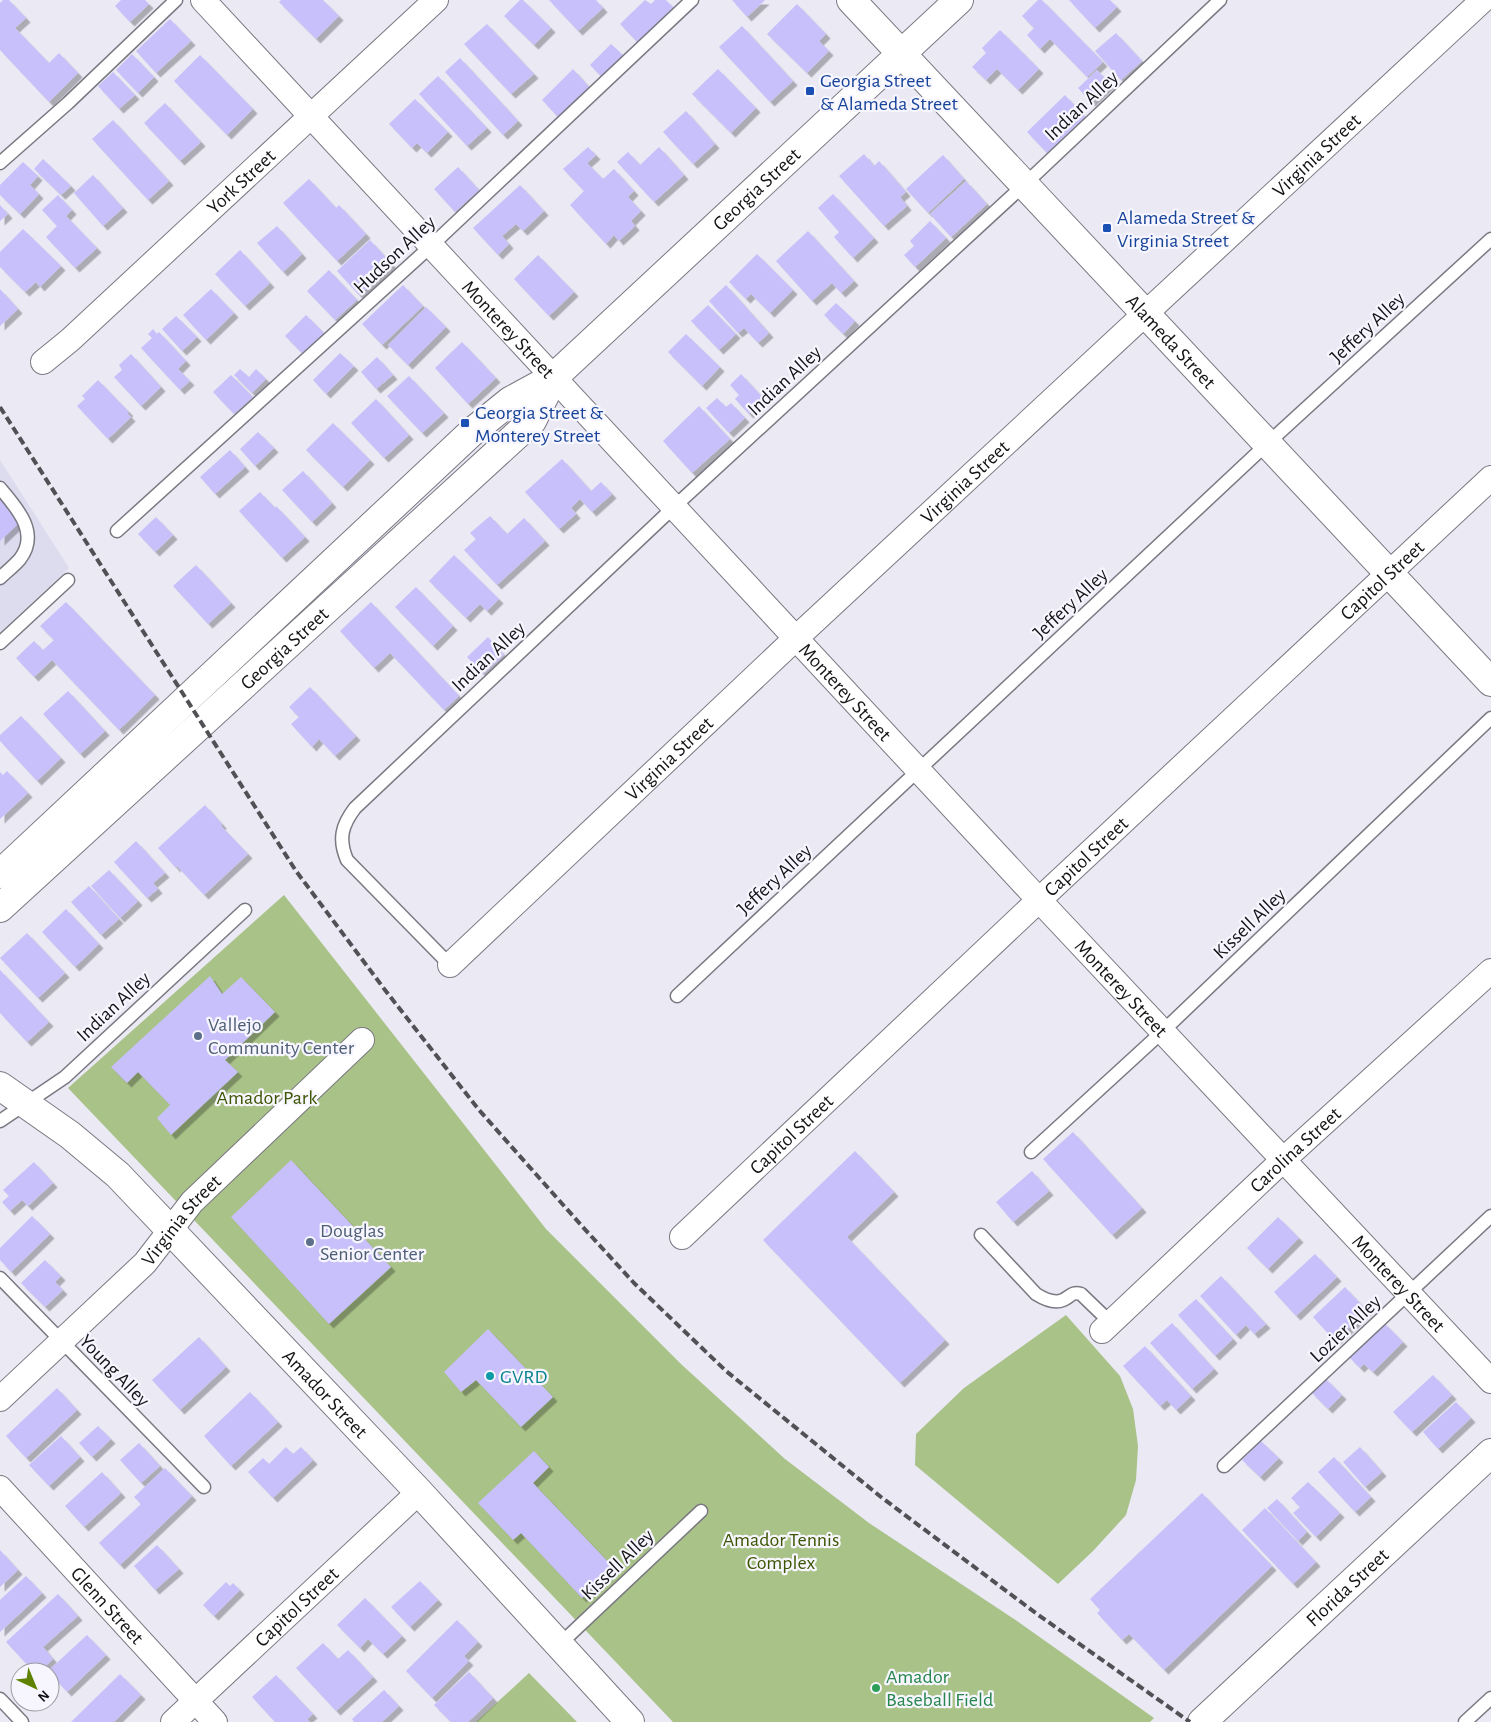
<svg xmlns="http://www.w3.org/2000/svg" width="1491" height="1722" font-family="'Alegreya Sans',sans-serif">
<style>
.built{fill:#dddbee}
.green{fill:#a9c287}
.building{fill:#c7c0fa;filter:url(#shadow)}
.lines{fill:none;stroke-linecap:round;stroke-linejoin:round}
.lane-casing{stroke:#7a7982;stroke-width:15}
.street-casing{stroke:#7a7982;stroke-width:26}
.secondary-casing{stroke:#7a7982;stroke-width:30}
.lane{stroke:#fff;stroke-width:12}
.street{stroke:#fff;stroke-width:24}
.secondary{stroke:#fff;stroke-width:28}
.rail{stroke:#505055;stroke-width:4;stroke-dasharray:8 4;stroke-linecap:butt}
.transit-dot{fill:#1a4fb4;stroke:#f7f6ff;stroke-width:2}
.service-dot{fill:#5c6f8a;stroke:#f7f6ff;stroke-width:2}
.culture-dot{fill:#0f9aa8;stroke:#f7f6ff;stroke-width:2}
.leisure-dot{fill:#2e9e5b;stroke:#f7f6ff;stroke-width:2}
.labels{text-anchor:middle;stroke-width:4.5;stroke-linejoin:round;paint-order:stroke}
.transit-label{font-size:20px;fill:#164399;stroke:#f7f6ff;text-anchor:start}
.street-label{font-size:20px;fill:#131316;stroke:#f7f6ff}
.service-label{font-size:20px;fill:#4e5e75;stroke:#f7f6ff;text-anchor:start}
.park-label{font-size:20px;fill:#3c5501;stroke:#f7f6ff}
.culture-label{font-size:20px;fill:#0d838f;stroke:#f7f6ff;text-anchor:start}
.leisure-label{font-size:20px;fill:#27864d;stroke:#f7f6ff;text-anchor:start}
</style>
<defs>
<filter id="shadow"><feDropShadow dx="4.5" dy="4.5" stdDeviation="0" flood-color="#0004"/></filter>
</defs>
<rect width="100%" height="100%" fill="#eae9f4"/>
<path class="built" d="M0 460 69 568 0 632Z"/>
<path class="green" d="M284 895 546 1229 682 1365 785 1459 869 1523 1017 1621 1154 1718 1150 1722H673L68 1088Z
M1066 1315 1120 1376 1133 1409 1138 1446 1136 1480 1126 1515 1093 1551 1058 1584 915 1465 916 1434 964 1388Z
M529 1673 577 1722H476Z"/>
<path class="building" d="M3 0H9L26 18 15 28 49 63 59 53 78 73 49 102 0 50V3Z
M121 0H145L149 4 130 22 115 6Z
M281 0H323L339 16 316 39 279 2Z
M520 0H523L551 28 534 45 504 16Z
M549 0H596L603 8 578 31Z
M645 0 651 4 655 0H666L675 9 638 43 620 24Z
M732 0H765L747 17Z
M1038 0H1042L1103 62 1087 77 1050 39 1040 49 1027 35 1034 28 1022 16Z
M1069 0H1110L1117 7 1095 28Z
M797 4 826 34 819 41 829 51 807 73 767 34Z
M170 19 191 41 156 73 136 51Z
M487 24 534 74 511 94 464 44Z
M742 26 793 81 770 102 719 47Z
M1000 30 1039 69 1018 90 997 69 986 80 972 67 986 53 982 48Z
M1116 33 1142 61 1121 80 1095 51Z
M611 44 624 56 603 78 590 65Z
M132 54 154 77 138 93 116 70Z
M200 55 253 109 227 135 174 81Z
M460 58 518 121 503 135 445 72Z
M573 69 589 87 558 117 542 100Z
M718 69 756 108 731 133 692 94Z
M1097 70 1110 84 1091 102 1078 88Z
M113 72 135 95 119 109 98 86Z
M438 76 487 128 467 146 419 94Z
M1065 95 1085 117 1047 153 1027 132Z
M415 99 448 132 427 153 417 143 412 148 389 124Z
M165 103 201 142 180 161 144 123Z
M686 111 715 144 693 164 663 132Z
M113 120 169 181 148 200 92 139Z
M588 147 596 155 587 163 603 179 614 169 634 191 628 197 641 211 631 221 635 226 619 241 614 235 606 244 570 205 584 191 563 169Z
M659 147 684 175 654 202 617 162 628 152 640 165Z
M864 154 874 166 879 161 906 192 900 197 907 206 884 226 839 176Z
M943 155 964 179 928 213 906 189Z
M43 159 71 186 61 195 34 169Z
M23 162 38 176 30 185 39 194 20 214 0 195V185Z
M458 167 479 190 455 212 434 189Z
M93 175 123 208 103 226 74 193Z
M309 179 336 208 339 205 366 234 337 261 283 203Z
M966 181 987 204 951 237 930 214Z
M520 185 544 211 523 231 516 224 502 236 509 244 498 255 473 228Z
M833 194 874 238 853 258 834 237 839 232 818 208Z
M58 195 72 210 66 216 97 248 75 268 46 237 57 226 42 210Z
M0 205 8 214 0 221Z
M930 221 946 238 915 267 904 255 914 246 910 241Z
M277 226 302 254 283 272 257 243Z
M23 229 61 266 40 287 36 282 25 292 0 267V252Z
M808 231 854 281 841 293 832 283 812 301 776 261Z
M370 240 392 264 359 295 337 271Z
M240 250 270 283 245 306 215 274Z
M757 254 793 290 770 313 751 294 746 299 729 282Z
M538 255 574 292 549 316 514 279Z
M329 270 357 300 335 320 307 291Z
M403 285 423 306 382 345 362 324Z
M726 285 769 333 758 343 744 328 738 333 709 301Z
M0 289 18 309 0 326Z
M211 289 234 313 206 340 183 315Z
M836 303 855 321 843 334 824 315Z
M708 305 736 334 719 350 691 321Z
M426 307 446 327 408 365 388 345Z
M306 315 324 333 303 354 285 336Z
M176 316 197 337 182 351 162 329Z
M153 329 157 334 159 332 186 361 178 369 190 381 180 390 141 348 152 338 148 334Z
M686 334 720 367 702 386 668 352Z
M462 342 496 378 468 404 435 368Z
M340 353 354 366 326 394 313 380Z
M131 354 161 387 141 406 114 377 122 370 119 365Z
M377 357 393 375 376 389 361 372Z
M240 369 249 377 256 369 266 379 252 393 234 375Z
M741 374 765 400 749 414 735 399 739 395 730 385Z
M231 375 253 397 234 414 213 392Z
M409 376 444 413 422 433 387 396Z
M98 380 129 412 127 413 131 417 108 439 77 406 85 399 82 396Z
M717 398 726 407 731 403 745 418 729 433 706 408Z
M376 399 409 435 384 458 351 423Z
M699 406 730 439 692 473 663 441Z
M333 423 370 460 343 487 306 450Z
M258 432 274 448 255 466 240 449Z
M230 450 245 467 215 494 200 477Z
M562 459 591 491 601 482 612 494 592 512 580 499 571 508 576 514 559 529 525 492Z
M303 471 332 503 312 522 282 490Z
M260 492 275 508 276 506 305 537 282 558 239 511Z
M0 498 21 521 0 541Z
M490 516 507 534 524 518 545 541 497 585 464 550 476 539 470 533Z
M156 517 173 535 155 552 138 534Z
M454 555 499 599 487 611 480 604 466 618 429 581Z
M196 565 231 603 208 624 173 586Z
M416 587 453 626 433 646 395 607Z
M66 602 155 695 119 730 52 660 34 677 16 658 34 641 43 650 54 640 40 626Z
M371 602 459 696 444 710 390 653 374 668 340 631Z
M488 637 504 655 483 674 467 657Z
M310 687 356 736 335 756 319 739 312 747 291 724 299 717 289 707Z
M68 691 105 731 80 754 43 714Z
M21 716 61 758 37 781 0 741V735Z
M7 771 28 793 0 819V772L3 775Z
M205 805 222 824 221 826 248 854 204 895 177 866 176 868 158 848Z
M136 841 165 873 153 883 158 889 147 898 114 862Z
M109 870 138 901 120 918 91 886Z
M89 886 119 919 101 935 71 902Z
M66 909 99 944 75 967 42 932Z
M27 933 65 973 38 998 0 958Z
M0 970 49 1022 27 1042 0 1013Z
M210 976 222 994 241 977 275 1012 225 1060 238 1072 171 1135 157 1118 170 1105 138 1072 127 1083 111 1067Z
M1073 1132 1142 1208 1112 1235 1043 1159Z
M855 1151 894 1192 847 1237 945 1340 900 1383 763 1240Z
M291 1160 391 1267 329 1324 231 1217Z
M34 1162 53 1183 28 1206 22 1200 10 1211 2 1202 9 1196 3 1190Z
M1032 1171 1049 1191 1013 1222 996 1202Z
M32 1216 50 1234 11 1272 0 1260V1248Z
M1278 1217 1299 1238 1268 1269 1247 1248Z
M1315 1254 1337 1277 1296 1316 1274 1292Z
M45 1260 61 1276 55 1282 63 1290 45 1307 21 1283Z
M1221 1276 1266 1324 1254 1334 1246 1325 1236 1335 1200 1296Z
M1345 1287 1367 1311 1335 1341 1313 1317Z
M1196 1299 1233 1339 1215 1356 1178 1315Z
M1383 1322 1403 1342 1373 1372 1364 1364 1360 1368 1349 1357Z
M1172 1323 1214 1369 1192 1389 1150 1343Z
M488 1329 553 1397 521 1427 476 1380 461 1392 444 1372Z
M199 1337 226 1367 180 1410 152 1380Z
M1145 1346 1191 1396 1176 1410 1167 1400 1160 1406 1123 1366Z
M1433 1375 1452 1395 1412 1432 1393 1412Z
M1325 1378 1342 1395 1328 1409 1311 1392Z
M57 1388 77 1410 26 1458 6 1436Z
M250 1392 278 1422 231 1466 204 1436Z
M1456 1402 1471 1418 1438 1449 1423 1432Z
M98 1426 111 1439 92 1457 79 1443Z
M61 1436 80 1457 49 1486 29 1465Z
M1261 1441 1279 1458 1260 1477 1242 1460Z
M139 1443 160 1466 141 1483 120 1460Z
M286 1447 293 1454 301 1447 313 1460 273 1498 248 1472 263 1458 269 1464Z
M1360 1447 1382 1472 1365 1487 1343 1462Z
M534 1451 549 1467 533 1483 613 1567 582 1598 521 1533 513 1540 478 1503Z
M1334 1457 1371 1497 1355 1512 1318 1472Z
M165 1468 192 1496 120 1565 99 1543 141 1504 134 1497Z
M102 1472 121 1493 84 1527 65 1506Z
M1308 1482 1340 1513 1316 1537 1293 1513 1300 1507 1291 1498Z
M1202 1493 1272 1566 1164 1670 1129 1634 1122 1640 1097 1613 1100 1610 1090 1599Z
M1277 1499 1307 1532 1298 1541 1267 1508Z
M1265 1508 1316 1562 1293 1584 1242 1530Z
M157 1545 179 1569 155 1590 134 1566Z
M0 1550 18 1570 0 1587Z
M26 1576 42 1593 0 1632V1600Z
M420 1581 438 1600 410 1627 391 1607Z
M226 1582 230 1586 233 1583 240 1590 214 1616 203 1605Z
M58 1594 78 1616 43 1647 53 1659 39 1672H34L6 1642Z
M365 1598 402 1636 383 1654 368 1639 360 1648 337 1625Z
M457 1620 478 1642 464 1656 469 1661 432 1698 406 1671Z
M87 1635 106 1655 67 1692 48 1671Z
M323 1643 338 1659 348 1650 373 1677 336 1711 296 1668Z
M469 1672 493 1698 468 1722H451L434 1705Z
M120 1674 141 1695 114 1722H71Z
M276 1675 313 1714 307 1719 310 1722H275L252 1697Z
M384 1690 399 1706 382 1722H354L352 1719Z"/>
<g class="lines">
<defs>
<path id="lane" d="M0 163 68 103 176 0
M0 488C17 508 40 533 20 559 14 566 6 572 0 578
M117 531 431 246 692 0
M0 643 68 580
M450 965 347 860C338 839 342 825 355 808L674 507 1025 184 1220 0
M677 996 1268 443 1491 239
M0 1121 65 1077 245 910
M1031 1152 1162 1032 1491 718
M981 1235 1036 1294C1044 1299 1054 1304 1063 1300 1070 1297 1072 1291 1081 1294L1111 1323
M0 1278 204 1487
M1224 1466 1491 1216
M559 1645 701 1511
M0 1699 22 1722
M1465 1722 1491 1698"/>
<g id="street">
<path id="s1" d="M203 0 1039 900 1491 1381"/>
<path id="s2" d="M43 362 70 340 436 0"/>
<path id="s3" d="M450 965 795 639 1483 0"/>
<path id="s4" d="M682 1237 1039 900 1491 478"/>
<path id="s5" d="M1102 1331 1283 1160 1491 971"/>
<path id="s6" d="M0 1399 145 1263 192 1202 362 1040"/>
<path id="s7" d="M0 1488 215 1722"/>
<path id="s8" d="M173 1722 419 1492"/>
</g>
<g id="secondary">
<path id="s9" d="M851 0 1491 682"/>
<path id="s10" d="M0 874 473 431 510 401 554 377 959 0"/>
<path id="s11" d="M0 908 532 421 554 377"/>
<path id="s12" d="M0 1086 70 1135 118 1175 419 1492 630 1722"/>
<path id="s13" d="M1202 1722 1491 1453"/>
</g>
</defs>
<use href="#lane" class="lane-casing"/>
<use href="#street" class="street-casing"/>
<use href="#secondary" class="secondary-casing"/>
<use href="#lane" class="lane"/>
<use href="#street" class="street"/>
<use href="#secondary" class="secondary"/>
<path class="rail" d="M0 407 296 871 385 990 479 1110 581 1225 634 1283 726 1371 881 1497 1037 1614 1190 1722"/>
</g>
<g class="transit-dot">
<rect x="805" y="86" width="10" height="10" rx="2.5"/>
<rect x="1102" y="223" width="10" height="10" rx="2.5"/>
<rect x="460" y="418" width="10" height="10" rx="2.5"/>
</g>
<g class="service-dot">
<circle cx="198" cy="1036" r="5"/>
<circle cx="310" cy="1242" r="5"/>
</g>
<circle class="culture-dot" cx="490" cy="1376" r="5"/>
<circle class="leisure-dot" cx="876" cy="1688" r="5"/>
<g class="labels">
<g class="transit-label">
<text x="820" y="87">Georgia Street<tspan x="820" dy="23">&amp; Alameda Street</tspan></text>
<text x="1117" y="224">Alameda Street &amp;<tspan x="1117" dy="23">Virginia Street</tspan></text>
<text x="475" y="419">Georgia Street &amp;<tspan x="475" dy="23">Monterey Street</tspan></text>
</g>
<g class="street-label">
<text transform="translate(1081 105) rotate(-43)" y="7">Indian Alley</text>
<text dy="7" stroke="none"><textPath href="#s3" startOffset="1186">Virginia Street</textPath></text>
<text dy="7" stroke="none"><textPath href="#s2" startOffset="268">York Street</textPath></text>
<text dy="7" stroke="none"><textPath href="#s10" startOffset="1022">Georgia Street</textPath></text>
<text transform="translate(394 254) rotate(-43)" y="7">Hudson Alley</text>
<text transform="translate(1367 327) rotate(-43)" y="7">Jeffery Alley</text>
<text dy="7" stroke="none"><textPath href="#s1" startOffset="449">Monterey Street</textPath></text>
<text dy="7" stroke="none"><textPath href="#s9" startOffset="468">Alameda Street</textPath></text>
<text transform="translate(784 380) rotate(-43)" y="7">Indian Alley</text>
<text dy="7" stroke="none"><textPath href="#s3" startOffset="706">Virginia Street</textPath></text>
<text dy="7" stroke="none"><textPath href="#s4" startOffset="960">Capitol Street</textPath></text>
<text transform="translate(1070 603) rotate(-43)" y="7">Jeffery Alley</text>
<text dy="7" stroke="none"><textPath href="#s11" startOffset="385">Georgia Street</textPath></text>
<text transform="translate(488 656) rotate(-43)" y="7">Indian Alley</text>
<text dy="7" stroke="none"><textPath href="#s1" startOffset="944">Monterey Street</textPath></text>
<text dy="7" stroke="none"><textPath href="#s3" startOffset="301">Virginia Street</textPath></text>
<text dy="7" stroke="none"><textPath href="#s4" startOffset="555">Capitol Street</textPath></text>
<text transform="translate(774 879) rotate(-43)" y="7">Jeffery Alley</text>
<text transform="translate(1249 923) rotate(-44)" y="7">Kissell Alley</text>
<text dy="7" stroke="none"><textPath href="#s1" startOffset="1349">Monterey Street</textPath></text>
<text transform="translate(113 1006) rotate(-43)" y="7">Indian Alley</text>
<text dy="7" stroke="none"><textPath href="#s4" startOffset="150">Capitol Street</textPath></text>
<text dy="7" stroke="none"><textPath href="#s5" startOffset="265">Carolina Street</textPath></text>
<text dy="7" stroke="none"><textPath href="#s6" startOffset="255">Virginia Street</textPath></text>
<text dy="7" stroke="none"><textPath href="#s1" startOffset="1754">Monterey Street</textPath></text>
<text transform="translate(1345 1328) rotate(-43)" y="7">Lozier Alley</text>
<text transform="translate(115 1370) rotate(46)" y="7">Young Alley</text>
<text dy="7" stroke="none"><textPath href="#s12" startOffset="449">Amador Street</textPath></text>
<text transform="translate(617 1564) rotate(-44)" y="7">Kissell Alley</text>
<text dy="7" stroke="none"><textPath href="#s13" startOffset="198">Florida Street</textPath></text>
<text dy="7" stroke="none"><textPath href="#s7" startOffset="159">Glenn Street</textPath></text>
<text dy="7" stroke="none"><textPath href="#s8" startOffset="169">Capitol Street</textPath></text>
</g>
<g class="service-label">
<text x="208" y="1031">Vallejo<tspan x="208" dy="23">Community Center</tspan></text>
<text x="320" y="1237">Douglas<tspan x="320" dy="23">Senior Center</tspan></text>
</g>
<g class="park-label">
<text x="267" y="1104">Amador Park</text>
<text x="781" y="1546">Amador Tennis<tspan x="781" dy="23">Complex</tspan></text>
</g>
<g class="culture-label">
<text x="500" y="1383">GVRD</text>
</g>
<g class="leisure-label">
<text x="886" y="1683">Amador<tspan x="886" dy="23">Baseball Field</tspan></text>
</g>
</g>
<g transform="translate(35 1687) rotate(136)"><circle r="24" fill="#f7f6ff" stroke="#9c9ba2"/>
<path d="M0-4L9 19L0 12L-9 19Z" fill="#5f8300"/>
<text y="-8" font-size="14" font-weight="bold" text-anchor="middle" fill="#131316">N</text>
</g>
</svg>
